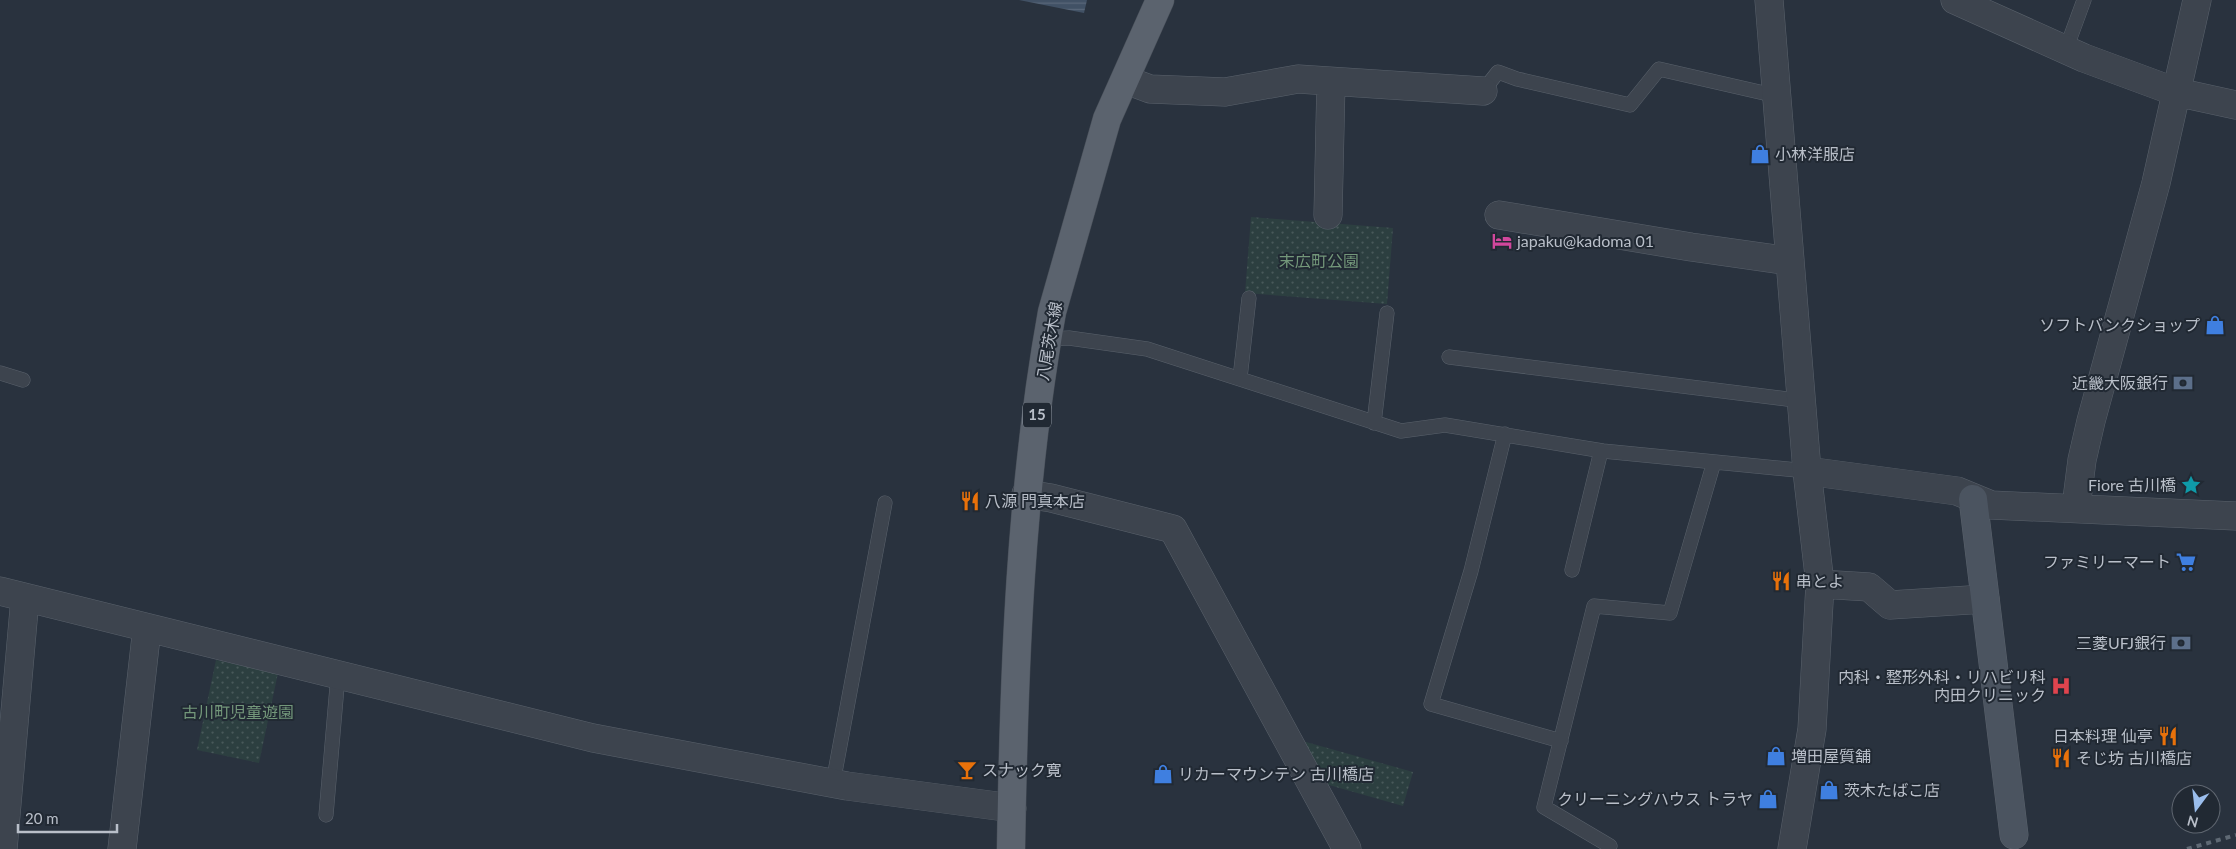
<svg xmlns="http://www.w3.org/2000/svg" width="2236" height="849" font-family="Lato,'Noto Sans JP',sans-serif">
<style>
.grass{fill:url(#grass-dots)}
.water{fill:url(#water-rules)}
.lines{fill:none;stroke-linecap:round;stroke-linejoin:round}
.lane-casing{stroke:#5a626c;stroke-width:15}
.street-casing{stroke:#5a626c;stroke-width:29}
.secondary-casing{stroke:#5a626c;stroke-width:29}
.primary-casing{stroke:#464d57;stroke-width:29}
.lane{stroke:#3d444e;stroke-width:14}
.street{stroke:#3d444e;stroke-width:28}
.secondary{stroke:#4b5460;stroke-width:28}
.primary{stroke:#5b636e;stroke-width:28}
.rail{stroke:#5f6974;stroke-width:4;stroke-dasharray:5 5;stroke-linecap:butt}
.labels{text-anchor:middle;stroke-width:4;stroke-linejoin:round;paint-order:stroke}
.shield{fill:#212933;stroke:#8b929c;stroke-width:1}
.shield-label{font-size:15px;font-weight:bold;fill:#b9bfc9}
.poi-label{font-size:16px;fill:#b9bfc9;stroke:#212933;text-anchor:start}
.park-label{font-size:16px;fill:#73977a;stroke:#212933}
.street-label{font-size:16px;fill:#b9bfc9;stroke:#212933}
</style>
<defs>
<pattern id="grass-dots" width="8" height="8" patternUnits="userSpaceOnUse" patternTransform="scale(1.25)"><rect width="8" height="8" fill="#2c3f40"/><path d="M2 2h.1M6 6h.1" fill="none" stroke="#48595a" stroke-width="1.8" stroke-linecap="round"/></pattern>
<pattern id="water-rules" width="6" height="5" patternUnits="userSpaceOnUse" patternTransform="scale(1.25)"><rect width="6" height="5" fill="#415165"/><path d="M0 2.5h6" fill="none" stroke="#5a687a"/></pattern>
</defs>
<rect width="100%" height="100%" fill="#29323e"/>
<path class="grass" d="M1251 217 1393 228 1387 304 1245 293Z
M216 660 278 673 259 763 197 750Z
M1299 740 1413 772 1403 806 1322 783Z"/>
<path class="water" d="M1019 0H1087L1084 13Z"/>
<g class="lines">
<defs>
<path id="lane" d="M2066 49 2084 0
M1483 91 1498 72 1517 79 1630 105 1659 69 1777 96
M1047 339 1069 338 1147 349 1401 431 1445 425 1603 451 1807 471
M1449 357 1803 401
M0 373 23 380
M1240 378 1249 298
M1374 423 1387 313
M1505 434 1471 571 1431 704 1561 741
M1572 570 1601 451
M833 783 885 503
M326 815 338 675
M1610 846 1544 807 1594 606 1670 613 1714 462"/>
<path id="street" d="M1769 0 1807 471 1820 584 1812 729 1792 849
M1955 0 2084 58 2176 92 2236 105
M1126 80 1150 89 1225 92 1298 79 1483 91
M1328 215 1331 82
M1499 215 1691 247 1789 261
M1807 471 1957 491 1991 505 2236 516
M1026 494 1051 498 1173 529 1347 849
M2076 507 2082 460 2091 421 2156 183 2197 0
M1820 584 1869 587 1890 605 1985 599
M0 591 593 738 847 786 1012 808
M3 849 25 598
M122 849 147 628"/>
<path id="secondary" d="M1973 499 2014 835"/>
<path id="primary" d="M1011 849C1014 669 1020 489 1052 312L1107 119 1160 0"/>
</defs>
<use href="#lane" class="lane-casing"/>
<use href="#street" class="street-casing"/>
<use href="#secondary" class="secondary-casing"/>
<use href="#primary" class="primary-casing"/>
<use href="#lane" class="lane"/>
<use href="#street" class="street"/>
<use href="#secondary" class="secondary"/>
<use href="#primary" class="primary"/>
<path class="rail" d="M2187 849 2236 835"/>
</g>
<defs>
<symbol id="shop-bare" viewBox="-9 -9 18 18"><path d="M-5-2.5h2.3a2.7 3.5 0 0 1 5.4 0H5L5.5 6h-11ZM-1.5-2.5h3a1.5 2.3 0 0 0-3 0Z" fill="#3f7fe0" stroke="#212933" stroke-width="2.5" paint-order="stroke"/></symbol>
<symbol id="hotel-bare" viewBox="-9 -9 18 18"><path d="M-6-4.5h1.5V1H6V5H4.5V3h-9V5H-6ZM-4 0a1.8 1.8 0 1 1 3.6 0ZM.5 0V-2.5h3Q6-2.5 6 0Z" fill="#d1479c" stroke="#212933" stroke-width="2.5" paint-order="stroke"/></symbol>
<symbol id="bank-bare" viewBox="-9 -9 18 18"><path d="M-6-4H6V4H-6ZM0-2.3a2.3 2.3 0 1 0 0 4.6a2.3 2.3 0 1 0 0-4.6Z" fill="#5c6f8a" stroke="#212933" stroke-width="2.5" paint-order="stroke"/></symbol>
<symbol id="sight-bare" viewBox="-9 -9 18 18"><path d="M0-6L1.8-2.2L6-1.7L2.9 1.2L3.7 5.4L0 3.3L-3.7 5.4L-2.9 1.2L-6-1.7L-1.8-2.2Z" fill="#0f9aa8" stroke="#212933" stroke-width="2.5" paint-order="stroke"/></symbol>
<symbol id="restaurant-bare" viewBox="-9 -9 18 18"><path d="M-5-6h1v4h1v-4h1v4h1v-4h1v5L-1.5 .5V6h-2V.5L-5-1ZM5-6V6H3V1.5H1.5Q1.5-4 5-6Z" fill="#e8710a" stroke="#212933" stroke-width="2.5" paint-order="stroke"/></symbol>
<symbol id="supermarket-bare" viewBox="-9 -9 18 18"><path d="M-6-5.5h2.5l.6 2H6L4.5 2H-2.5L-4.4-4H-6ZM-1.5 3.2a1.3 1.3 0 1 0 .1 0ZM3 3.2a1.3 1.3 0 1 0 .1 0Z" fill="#3f7fe0" stroke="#212933" stroke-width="2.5" paint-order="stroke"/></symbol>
<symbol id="hospital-bare" viewBox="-9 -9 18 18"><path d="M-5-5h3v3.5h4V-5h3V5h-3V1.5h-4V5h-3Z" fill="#e0444e" stroke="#212933" stroke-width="2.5" paint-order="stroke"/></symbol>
<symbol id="bar-bare" viewBox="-9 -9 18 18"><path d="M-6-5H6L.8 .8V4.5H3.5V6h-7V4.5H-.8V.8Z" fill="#e8710a" stroke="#212933" stroke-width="2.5" paint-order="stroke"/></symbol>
</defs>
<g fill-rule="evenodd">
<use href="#shop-bare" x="1746" y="140" width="28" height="28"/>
<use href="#hotel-bare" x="1488" y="227" width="28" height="28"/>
<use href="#shop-bare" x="2201" y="311" width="28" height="28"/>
<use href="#bank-bare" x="2169" y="369" width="28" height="28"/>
<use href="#sight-bare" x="2177" y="471" width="28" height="28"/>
<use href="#restaurant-bare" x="956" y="487" width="28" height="28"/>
<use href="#supermarket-bare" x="2172" y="548" width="28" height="28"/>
<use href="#restaurant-bare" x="1767" y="567" width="28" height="28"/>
<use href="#bank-bare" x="2167" y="629" width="28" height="28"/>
<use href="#hospital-bare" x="2047" y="672" width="28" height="28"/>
<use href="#restaurant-bare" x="2154" y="722" width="28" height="28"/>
<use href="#shop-bare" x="1762" y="742" width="28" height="28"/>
<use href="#restaurant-bare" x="2047" y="744" width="28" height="28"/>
<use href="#bar-bare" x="953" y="756" width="28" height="28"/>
<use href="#shop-bare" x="1149" y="760" width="28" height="28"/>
<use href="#shop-bare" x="1815" y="776" width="28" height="28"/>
<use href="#shop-bare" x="1754" y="785" width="28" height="28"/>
</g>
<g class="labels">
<rect class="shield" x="1023" y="402.5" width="28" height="25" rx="4"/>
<g class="shield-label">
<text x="1037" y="420">15</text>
</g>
<g class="poi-label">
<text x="1775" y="160">小林洋服店</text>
<text x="1517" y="247">japaku@kadoma 01</text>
<text x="2200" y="331" text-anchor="end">ソフトバンクショップ</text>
<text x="2168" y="389" text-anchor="end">近畿大阪銀行</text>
<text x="2176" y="491" text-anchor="end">Fiore 古川橋</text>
<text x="985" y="507">八源 門真本店</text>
<text x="2171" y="568" text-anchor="end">ファミリーマート</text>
<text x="1796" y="587">串とよ</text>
<text x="2166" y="649" text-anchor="end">三菱UFJ銀行</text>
<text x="2046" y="683" text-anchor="end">内科・整形外科・リハビリ科<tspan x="2046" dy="18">内田クリニック</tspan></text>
<text x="2153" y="742" text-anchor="end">日本料理 仙亭</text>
<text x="1791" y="762">増田屋質舗</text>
<text x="2076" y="764">そじ坊 古川橋店</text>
<text x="982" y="776">スナック寛</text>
<text x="1178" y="780">リカーマウンテン 古川橋店</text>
<text x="1844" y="796">茨木たばこ店</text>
<text x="1753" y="805" text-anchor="end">クリーニングハウス トラヤ</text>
</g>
<g class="park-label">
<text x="1319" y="267">末広町公園</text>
<text x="238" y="718">古川町児童遊園</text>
</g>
<g class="street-label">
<text transform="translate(1049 341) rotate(-80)" y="6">八尾茨木線</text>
</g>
</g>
<g transform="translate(2196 809) rotate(195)"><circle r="24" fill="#212933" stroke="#5e656f"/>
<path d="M0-4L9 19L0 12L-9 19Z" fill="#9abdec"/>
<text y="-8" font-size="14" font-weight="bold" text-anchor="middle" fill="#b9bfc9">N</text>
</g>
<path d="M18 824v8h99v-8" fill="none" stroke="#b9bfc9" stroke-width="2.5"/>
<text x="25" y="824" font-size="15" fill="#b9bfc9" stroke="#212933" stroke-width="4" paint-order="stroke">20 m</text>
</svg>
